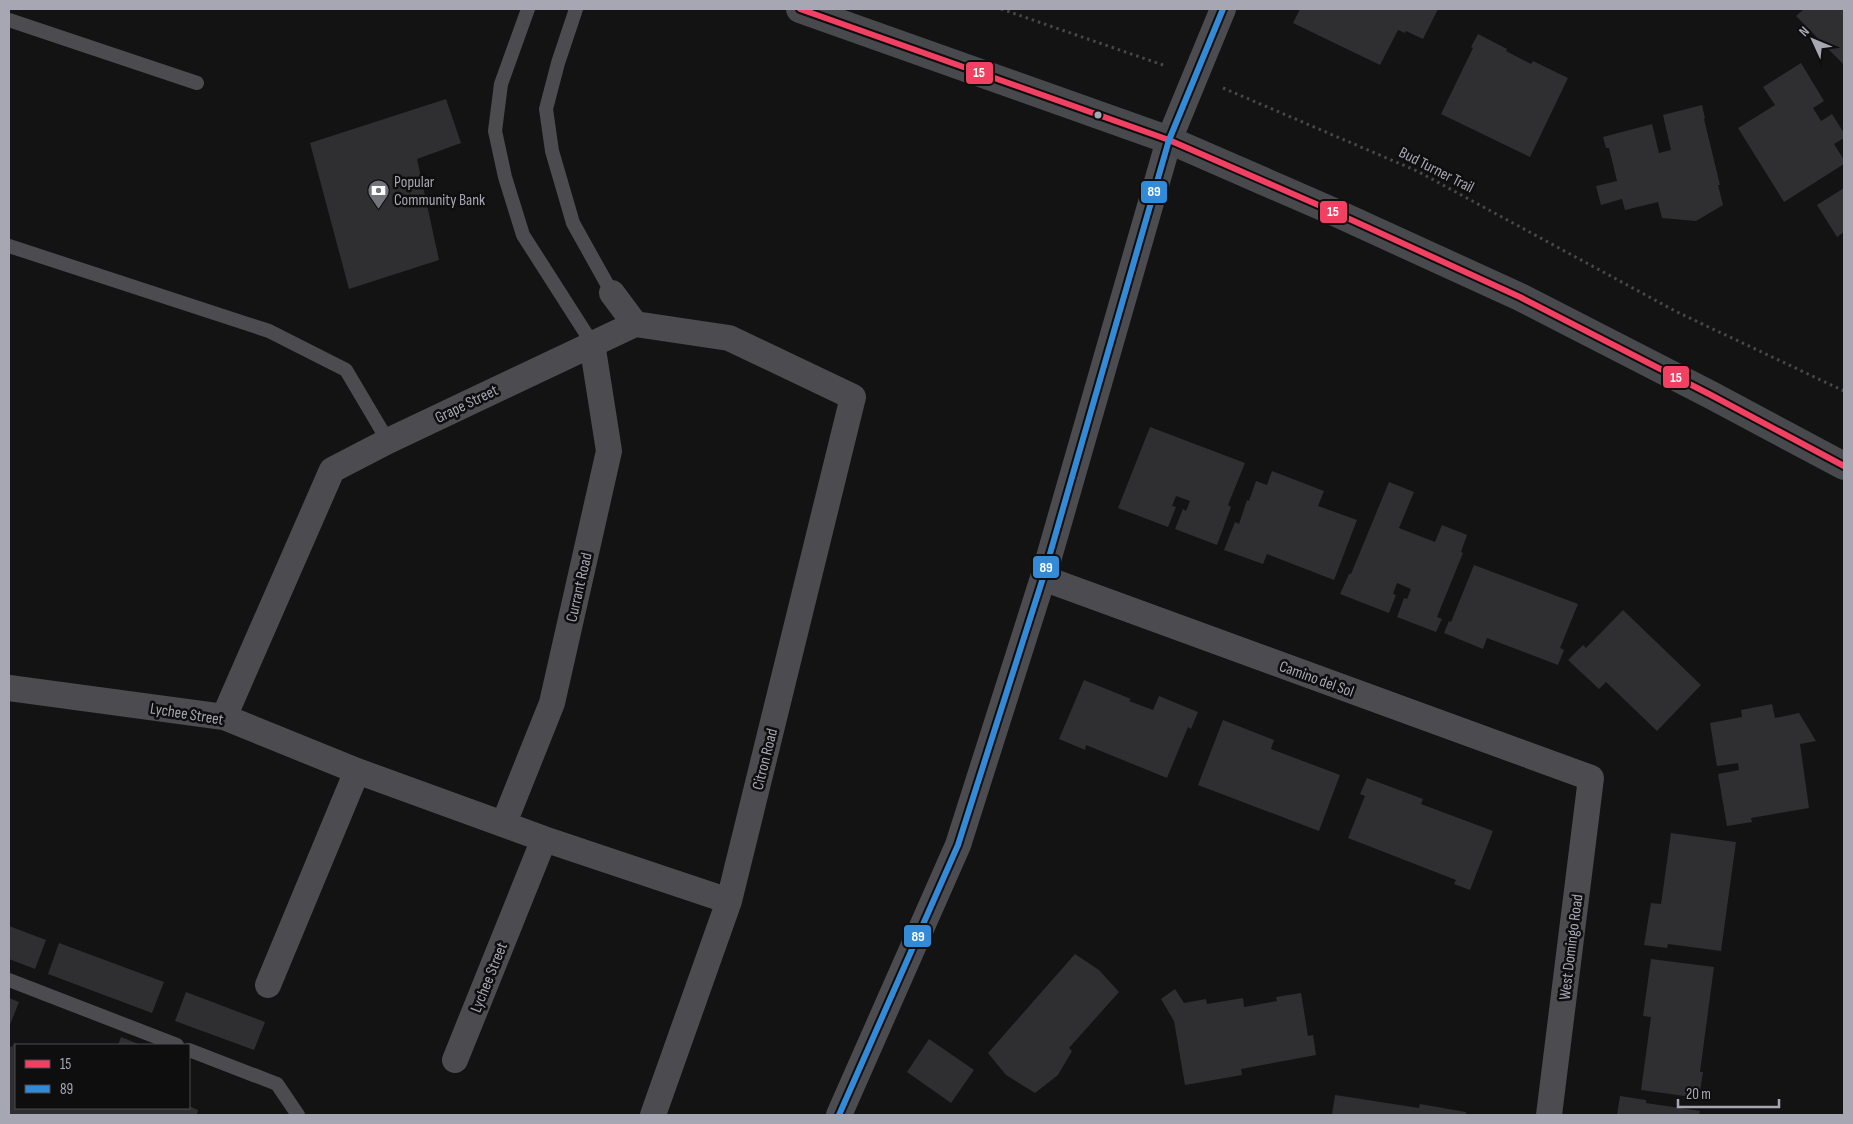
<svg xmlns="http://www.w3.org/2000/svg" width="1853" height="1124" font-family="'Sofia Sans Condensed',sans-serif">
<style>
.building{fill:#2f2f31}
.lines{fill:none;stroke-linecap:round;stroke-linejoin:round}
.path{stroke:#48484a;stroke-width:3;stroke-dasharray:2.5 4;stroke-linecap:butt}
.service{stroke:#4c4c50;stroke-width:14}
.minor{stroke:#4c4c50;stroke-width:26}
.secondary{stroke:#48494c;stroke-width:28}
.bus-1-casing{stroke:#0e0e0f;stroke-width:10}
.bus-2-casing{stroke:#0e0e0f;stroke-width:10}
.bus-1{stroke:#f24062;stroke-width:6}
.bus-2{stroke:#338bd7;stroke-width:6}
.bus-dot{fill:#a6a7b3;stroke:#0e0e0f;stroke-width:2}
.labels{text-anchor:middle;stroke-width:5;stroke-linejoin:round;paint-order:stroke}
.street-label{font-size:16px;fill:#a6a7b3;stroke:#0e0e0f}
.poi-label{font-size:16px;fill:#a6a7b3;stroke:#0e0e0f;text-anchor:start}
.line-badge{stroke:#0e0e0f;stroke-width:2}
.badge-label{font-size:14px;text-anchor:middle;font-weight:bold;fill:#fff}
</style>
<rect width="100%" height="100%" fill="#131314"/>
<path class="building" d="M1300 9H1438L1423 39 1406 31 1405 33 1398 30 1380 65 1293 23Z
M1804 9H1844V65L1796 16Z
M1478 34 1507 49 1506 51 1531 64 1533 61 1568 78 1530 157 1441 114 1473 48 1471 47Z
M1801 63 1824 101 1813 108 1821 121 1832 114 1844 133V138L1834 144 1844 160V164L1784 202 1738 128 1775 105 1763 87Z
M446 99 461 143 417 159 439 260 349 289 310 143Z
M1702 105 1705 118 1704 119 1720 185H1718L1723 205 1696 221 1662 218 1658 202 1625 210 1622 199 1601 205 1596 186 1617 181 1609 148H1606L1603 137 1652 124 1659 153 1671 150 1663 115Z
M1844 188V232L1837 237 1817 205Z
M1150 427 1245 463 1228 505 1231 507 1217 545 1175 529 1183 509 1186 511 1190 501 1176 496 1172 506 1176 507 1168 527 1118 508Z
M1272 471 1324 491 1318 506 1357 520 1334 580 1267 554 1263 564 1224 550 1235 522 1239 524 1247 500 1249 501 1256 481 1267 485Z
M1389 482 1414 492 1399 528 1435 542 1442 525 1467 535 1461 552 1463 553 1437 617 1442 619 1436 632 1397 617 1404 598 1407 599 1411 589 1397 583 1393 594 1396 595 1389 613 1340 594 1349 574H1351Z
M1474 565 1578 604 1560 648 1564 650 1558 665 1487 638 1483 649 1444 633 1449 621 1451 622Z
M1623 610 1701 685 1657 731 1606 682 1599 689 1568 660 1583 645 1586 648Z
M1084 680 1131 699 1129 701 1153 710 1159 696 1198 712 1191 729 1188 727 1167 778 1086 745 1085 750 1059 739Z
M1772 704 1775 718 1799 713 1816 741 1800 744 1809 808 1751 818 1752 822 1727 826 1718 774 1739 770 1738 763 1717 766 1710 723 1742 717 1741 710Z
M1223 720 1274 740 1271 749 1340 775 1319 831 1198 785Z
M1367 778 1423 799 1421 804 1493 831 1470 890 1454 884 1456 880 1348 838 1365 796 1360 794Z
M1671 833 1736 842 1721 951 1668 944 1667 948 1644 945 1651 903 1661 904Z
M9 926 46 940 35 969 9 959Z
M59 943 164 982 152 1013 48 974Z
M1075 954 1099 970 1119 992 1069 1048 1072 1051 1058 1075 1035 1093 1006 1075 988 1053Z
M1651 959 1714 967 1700 1072H1703L1699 1098 1641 1090 1651 1017 1643 1016Z
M1175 989 1184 1003 1206 999 1207 1004 1243 998 1244 1007 1277 1001 1276 997 1301 993 1308 1036 1313 1035 1316 1055 1241 1069 1242 1075 1185 1085 1174 1021 1161 999Z
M186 992 265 1022 254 1050 175 1021Z
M9 998 19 1002 9 1027Z
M121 1037 141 1045H118Z
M929 1039 974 1070 951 1103 907 1072Z
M14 1043 16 1044V1108H189V1106L198 1110 197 1114 200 1115H9V1046L12 1047Z
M1335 1095 1419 1108 1420 1104 1466 1112V1115H1332Z
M1620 1096 1646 1100V1103L1700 1111 1699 1115H1617Z"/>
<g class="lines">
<path class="path" d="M1001 9 1166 66
M1223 88 1417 171 1677 312 1844 391"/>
<path class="service" d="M528 9 501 84 495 131 505 177 523 235 592 343
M576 9 558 63 546 109 552 151 573 223 612 293
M9 20 197 83
M9 246 269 331 346 370 388 441
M9 980 177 1045
M189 1050 277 1084 298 1115"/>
<path class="minor" d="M612 293 635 324
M1043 578 1591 778 1549 1115
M9 688 224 717 357 771 544 839 729 901
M224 717 332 470 388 441 635 324 729 338 853 397 729 901 653 1115
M504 823 552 703 609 451 592 343
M268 985 357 771
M455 1060 544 839
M839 1115 958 845 1043 578 1169 140 1223 9"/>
<path class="secondary" d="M800 9 1169 140 1332 211 1520 297 1711 395 1844 466"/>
<defs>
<path id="bus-1" d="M800 9 1169 140 1332 211 1520 297 1711 395 1844 466"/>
<path id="bus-2" d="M839 1115 958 845 1043 578 1169 140 1223 9"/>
</defs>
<use href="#bus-1" class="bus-1-casing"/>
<use href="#bus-2" class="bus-2-casing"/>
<use href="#bus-1" class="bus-1"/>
<use href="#bus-2" class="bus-2"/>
</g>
<defs>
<symbol id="bank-pin" viewBox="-11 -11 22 30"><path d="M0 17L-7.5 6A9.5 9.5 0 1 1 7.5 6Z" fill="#73737b" stroke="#0e0e0f"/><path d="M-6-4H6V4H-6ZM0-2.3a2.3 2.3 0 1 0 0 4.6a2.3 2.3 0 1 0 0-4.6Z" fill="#fff"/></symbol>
</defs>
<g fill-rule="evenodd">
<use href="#bank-pin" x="366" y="178" width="25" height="34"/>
</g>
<circle class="bus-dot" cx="1098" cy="115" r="4.5"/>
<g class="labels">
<g class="street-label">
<text transform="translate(1437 169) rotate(27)" y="6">Bud Turner Trail</text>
<text transform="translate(466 403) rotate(-26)" y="6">Grape Street</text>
<text transform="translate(578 587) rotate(-77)" y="6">Currant Road</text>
<text transform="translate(1317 678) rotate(20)" y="6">Camino del Sol</text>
<text transform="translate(187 713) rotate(9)" y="6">Lychee Street</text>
<text transform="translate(764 759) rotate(-76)" y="6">Citron Road</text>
<text transform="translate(1570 947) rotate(-83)" y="6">West Domingo Road</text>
<text transform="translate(488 977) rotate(-68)" y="6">Lychee Street</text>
</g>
<g class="poi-label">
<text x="394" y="187">Popular<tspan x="394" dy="18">Community Bank</tspan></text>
</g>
</g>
<g class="line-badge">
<rect x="965" y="61" width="29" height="24" rx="5" fill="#f24062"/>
<rect x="1140" y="180" width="28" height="24" rx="5" fill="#338bd7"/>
<rect x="1319" y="200" width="29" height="24" rx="5" fill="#f24062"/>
<rect x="1662" y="365" width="28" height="24" rx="5" fill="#f24062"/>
<rect x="1032" y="555" width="28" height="24" rx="5" fill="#338bd7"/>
<rect x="903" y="924" width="29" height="24" rx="5" fill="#338bd7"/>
</g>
<g class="badge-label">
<text x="979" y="77">15</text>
<text x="1154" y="196">89</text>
<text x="1333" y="216">15</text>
<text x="1676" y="382">15</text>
<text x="1046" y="572">89</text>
<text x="918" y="941">89</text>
</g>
<rect width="1853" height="1124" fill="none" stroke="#a6a7b3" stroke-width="20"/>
<rect x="15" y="1044" width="175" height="65" fill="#0e0e0f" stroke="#4b4b51"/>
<rect x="25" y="1060" width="25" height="8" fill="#f24062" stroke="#4b4b51"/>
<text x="60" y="1069" font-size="15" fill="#a6a7b3">15</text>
<rect x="25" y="1085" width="25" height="8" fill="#338bd7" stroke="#4b4b51"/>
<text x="60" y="1094" font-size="15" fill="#a6a7b3">89</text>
<g transform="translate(1813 40) rotate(314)" stroke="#0e0e0f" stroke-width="4" paint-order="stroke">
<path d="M0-4L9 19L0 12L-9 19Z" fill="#a6a7b3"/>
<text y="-8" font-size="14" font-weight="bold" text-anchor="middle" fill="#a6a7b3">N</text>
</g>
<path d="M1678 1099v8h101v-8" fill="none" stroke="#a6a7b3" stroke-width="2.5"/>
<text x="1686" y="1099" font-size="15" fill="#a6a7b3" stroke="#0e0e0f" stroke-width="4" paint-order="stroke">20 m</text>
</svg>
